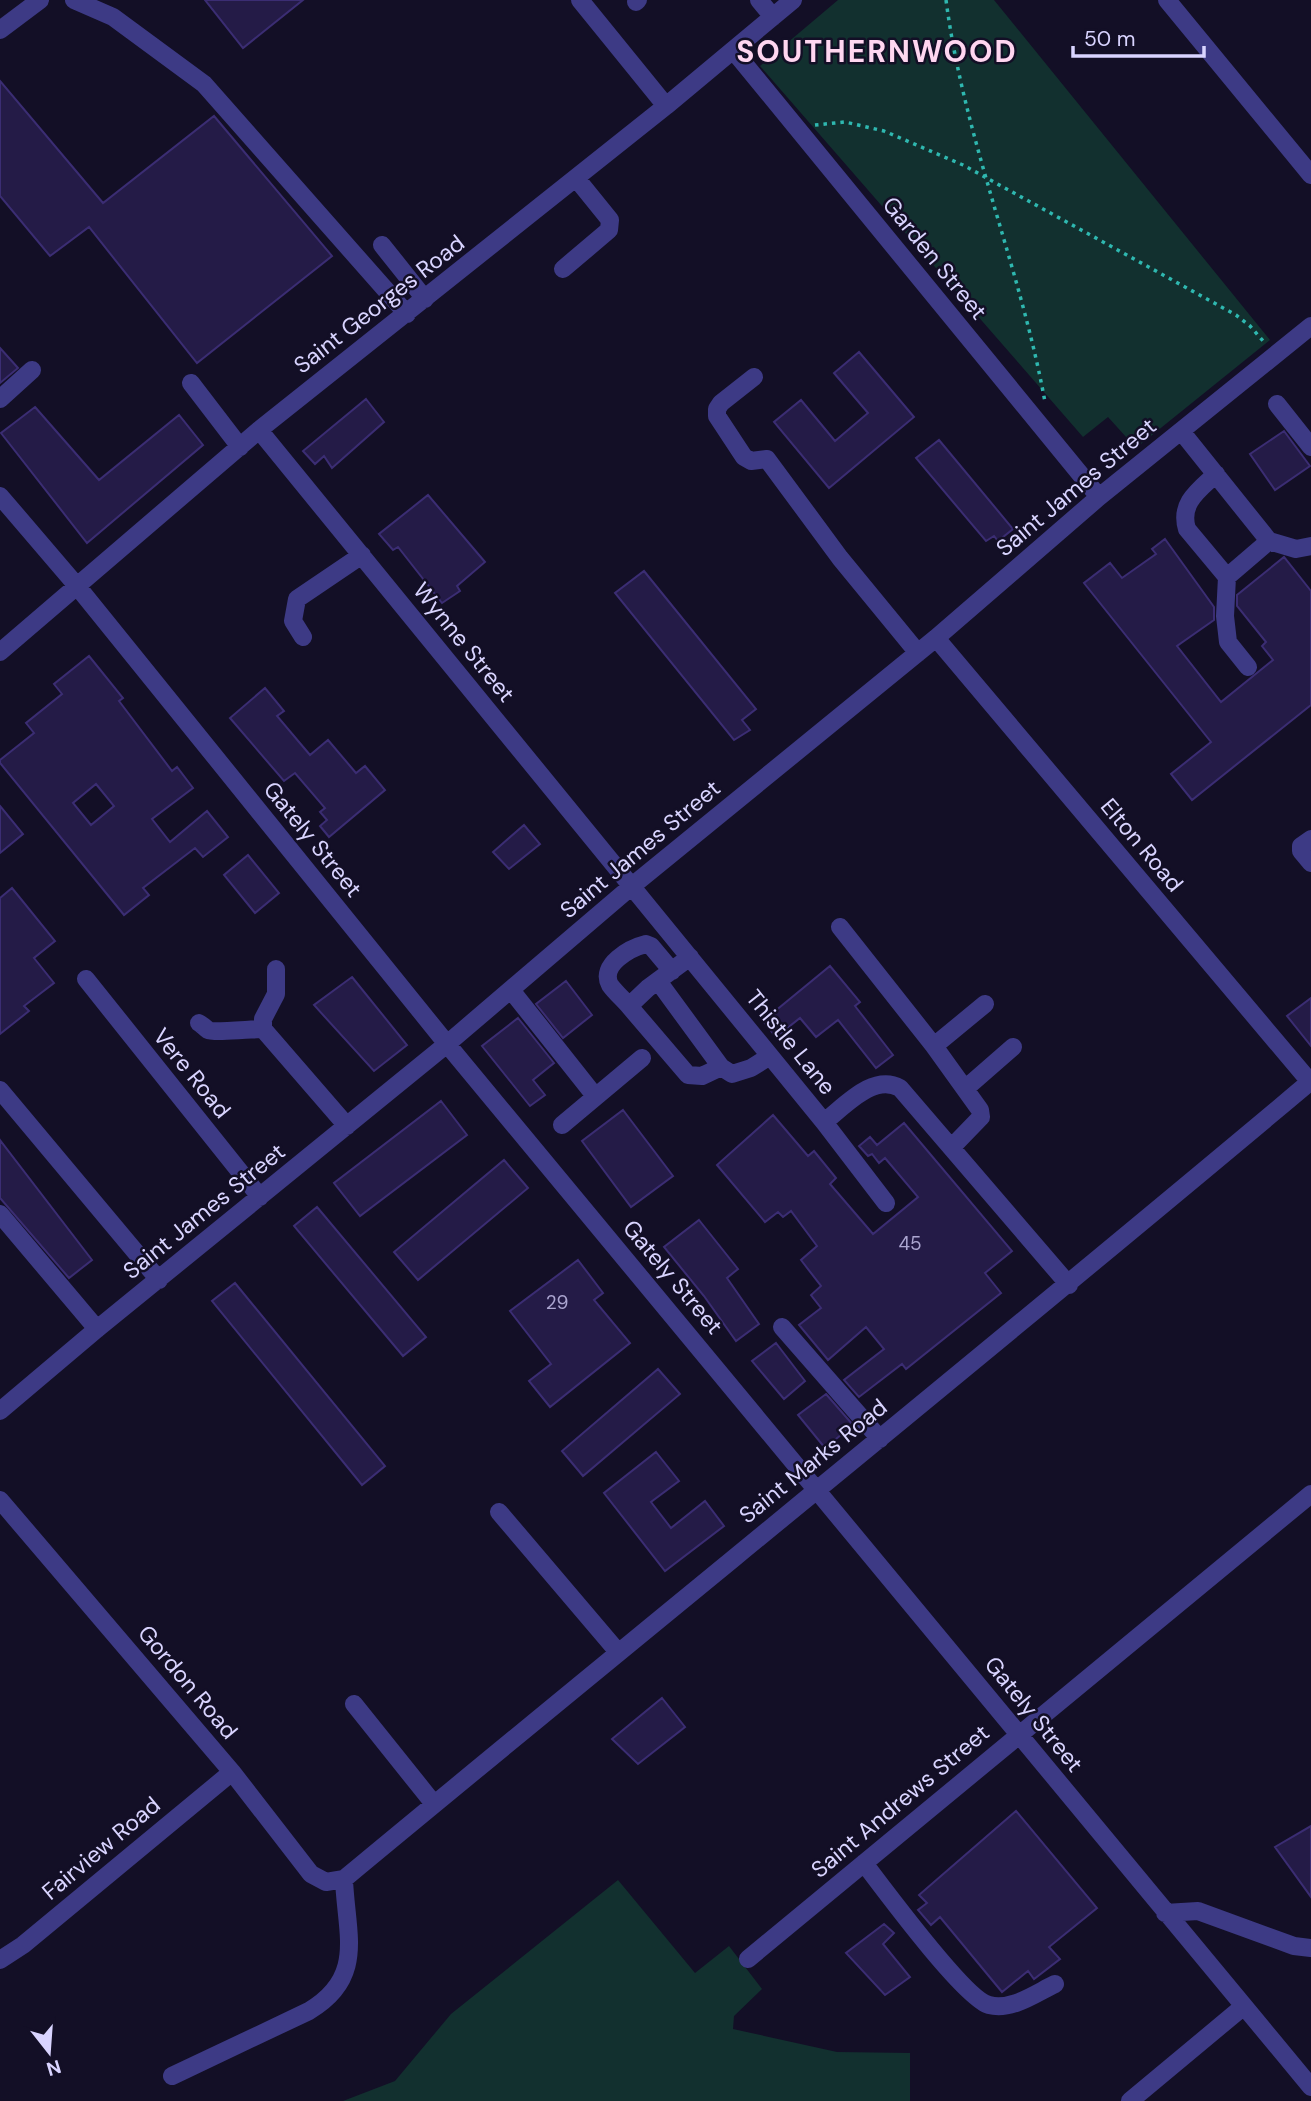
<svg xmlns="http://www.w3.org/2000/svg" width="1311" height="2101" font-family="'DM Sans',sans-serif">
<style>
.green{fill:#12302f}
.building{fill:#241b47;stroke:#3b2d73;stroke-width:2;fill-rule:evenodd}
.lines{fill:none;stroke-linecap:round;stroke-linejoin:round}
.path{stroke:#2fb8b0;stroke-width:3.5;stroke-dasharray:3.5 5;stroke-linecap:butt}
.minor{stroke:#3d3a85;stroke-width:18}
.labels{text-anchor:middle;stroke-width:5;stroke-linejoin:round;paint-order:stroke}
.number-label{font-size:19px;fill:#aca6d1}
.street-label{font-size:23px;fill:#d9d4ff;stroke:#130f26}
.district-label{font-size:30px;font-weight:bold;letter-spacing:2px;fill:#ffd6f0;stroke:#130f26}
</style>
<rect width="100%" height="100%" fill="#130f26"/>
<path class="green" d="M838 0H994L1270 340 1136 448 1108 417 1083 437 760 66Z
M618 1880 695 1973 729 1946 762 1989 734 2016 733 2029 837 2052 910 2053V2101H343L395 2081 451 2014Z"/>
<path class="building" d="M205 0H303L243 48Z
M0 81 103 203 214 116 332 256 197 363 89 227 50 256 0 196Z
M0 348 18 368 0 383Z
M859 352 914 417 829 488 774 422 801 400 835 441 868 413 834 373Z
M366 399 384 422 332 468 324 456 315 464 303 451Z
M35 407 99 480 179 415 203 445 87 543 1 433Z
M1284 431 1310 466 1275 490 1250 454Z
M939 440 1013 529 998 541 994 536 986 541 916 458Z
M428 495 485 562 457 586 460 591 442 603 398 547 393 550 379 534Z
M1165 539 1214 607V620L1177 646 1221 702 1273 660 1262 646 1266 642 1237 606V595L1284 557 1311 591V705L1192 800 1171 774 1211 742 1084 583 1110 563 1122 578 1156 554 1152 549Z
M644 571 756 709 742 720 750 730 734 740 615 593Z
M89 656 123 698 119 701 172 771 177 767 193 788 152 819 170 842 207 811 228 837 203 857 195 848 143 888 149 895 124 915 0 763V760L34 733 26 723 62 694 54 684ZM96 784 114 806 91 825 73 803Z
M265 688 284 711 277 716 310 755 328 740 356 773 365 766 385 790 329 837 320 826 327 820 320 812 325 808 295 773 284 781 230 718Z
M0 806 23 834 0 853Z
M524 825 540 844 509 869 493 852Z
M248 855 279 893 255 913 224 875Z
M12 888 55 941 34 958 54 983 24 1006 29 1011 0 1034V898Z
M830 966 860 1002 855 1006 893 1055 876 1068 838 1020 816 1037 800 1018 776 1037 763 1021Z
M352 977 407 1045 374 1071 314 1005Z
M566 981 592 1015 563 1038 536 1004Z
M1311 998V1046L1287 1016Z
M518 1018 554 1063 533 1080 545 1095 530 1106 482 1046Z
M441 1101 467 1135 360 1216 334 1183Z
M623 1110 673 1176 631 1207 582 1141Z
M773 1115 808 1156 814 1151 836 1178 830 1184 873 1234 918 1197 885 1158 879 1163 872 1154 868 1156 859 1146 870 1137 877 1145 904 1123 1012 1251 985 1273 1001 1293 906 1369 902 1364 859 1397 844 1380 884 1349 866 1327 828 1360 799 1325 821 1308 811 1295 821 1286 801 1260 817 1246 791 1211 783 1217 778 1212 765 1222 717 1165Z
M0 1140 92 1260 69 1278 0 1198Z
M504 1160 528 1188 418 1280 394 1252Z
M317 1207 426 1337 403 1356 294 1226Z
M699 1220 738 1269 727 1278 759 1324 736 1341 704 1296 664 1247Z
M578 1260 603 1293 594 1300 630 1343 550 1407 529 1381 551 1364 510 1311Z
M235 1283 385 1466 362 1485 212 1301Z
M776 1343 805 1381 784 1399 752 1361Z
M658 1369 680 1394 583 1476 562 1451Z
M826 1394 853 1425 825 1448 798 1415Z
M656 1452 679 1481 651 1502 671 1528 705 1501 724 1526 665 1571 604 1493Z
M662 1698 685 1727 638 1764 612 1739Z
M1016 1811 1097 1908 1049 1947 1060 1959 1034 1979 1028 1971 1002 1992 940 1917 931 1925 918 1910 927 1903 919 1895Z
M1311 1826V1897L1275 1847Z
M884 1924 894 1933 883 1944 910 1977 885 1995 846 1953Z"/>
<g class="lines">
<path class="path" d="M946 0C964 138 1020 266 1045 402
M815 125 845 122 884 131 963 165 1236 315 1250 326 1264 342"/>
<path class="minor" d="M74 0 113 17 204 84 407 314
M580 0 666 106
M759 0 773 17
M1167 0 1311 175
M636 2 638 0
M0 30 40 0
M733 50 1099 497
M382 245 425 299
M563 269 609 230 610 220 576 178
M754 377 721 403 717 409V416L744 457 751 461 767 459 840 558 918 653
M191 383 240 447
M0 399 32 370
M1277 404 1311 447
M259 430 824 1122 886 1203
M1181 431 1269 541 1296 549 1311 546
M1216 474C1199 490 1179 503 1187 529L1227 577
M0 496 77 586 447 1044 1311 2087
M303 637 293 621 297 599 362 555
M936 638 1311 1083
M0 652 259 430 666 106 793 0
M1248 667 1228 642 1225 616 1227 577 1269 541
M1311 839 1301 846V851L1311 863
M840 927 934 1046 980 1110 981 1117 952 1147
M690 957 648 988 629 1006 688 1075 702 1076 721 1067
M276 969V994L263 1019V1029L347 1126
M86 979 260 1197
M658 981 721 1067 732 1074 751 1068 770 1056
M511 990 595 1096
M629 1006C623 999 615 992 610 985 599 965 630 948 646 944L651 946 672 971
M199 1023C200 1023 208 1030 208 1030 214 1033 251 1029 263 1029
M934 1046 985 1004
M966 1088 1013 1047
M0 1090 159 1280
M824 1122C845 1106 873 1073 900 1088L1069 1285
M562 1125 642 1058
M0 1214 97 1329
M782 1327 880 1439
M0 1411 97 1329 447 1044 632 886 936 638 1099 497 1311 326
M0 1500 232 1772 311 1874 326 1882 344 1879C666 1612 991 1350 1311 1081
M499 1512 618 1652
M354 1704 434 1804
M864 1863C883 1888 965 1999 989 2005 1012 2011 1036 1993 1055 1984
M1165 1913 1198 1911 1294 1946 1311 1948
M748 1959 1311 1494
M0 1960 23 1945 232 1772
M172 2076 309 2011C366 1977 346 1934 344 1879
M1130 2101 1244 2006"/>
</g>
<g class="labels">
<g class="number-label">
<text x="910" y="1250">45</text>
<text x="557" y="1309">29</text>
</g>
<g class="street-label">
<text transform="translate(935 258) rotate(51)" y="8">Garden Street</text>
<text transform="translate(379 304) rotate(-38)" y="8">Saint Georges Road</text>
<text transform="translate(1076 487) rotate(-40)" y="8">Saint James Street</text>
<text transform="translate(464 642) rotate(51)" y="8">Wynne Street</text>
<text transform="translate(313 839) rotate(51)" y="8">Gately Street</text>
<text transform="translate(1142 845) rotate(50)" y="8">Elton Road</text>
<text transform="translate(640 849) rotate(-40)" y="8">Saint James Street</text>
<text transform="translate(791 1042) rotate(51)" y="8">Thistle Lane</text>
<text transform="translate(192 1073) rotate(51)" y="8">Vere Road</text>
<text transform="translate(204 1211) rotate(-39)" y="8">Saint James Street</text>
<text transform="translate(673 1277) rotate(50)" y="8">Gately Street</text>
<text transform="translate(813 1461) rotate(-39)" y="8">Saint Marks Road</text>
<text transform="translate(188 1682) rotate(50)" y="8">Gordon Road</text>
<text transform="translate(1034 1714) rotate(51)" y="8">Gately Street</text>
<text transform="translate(900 1801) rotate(-40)" y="8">Saint Andrews Street</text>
<text transform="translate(101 1848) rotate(-40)" y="8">Fairview Road</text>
</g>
<g class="district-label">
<text x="877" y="62">SOUTHERNWOOD</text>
</g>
</g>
<g transform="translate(49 2052) rotate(163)" stroke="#130f26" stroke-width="5" paint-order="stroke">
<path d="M0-5L12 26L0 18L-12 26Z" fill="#d9d4ff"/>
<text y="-10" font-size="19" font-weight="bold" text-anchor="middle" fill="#d9d4ff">N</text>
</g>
<path d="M1073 46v10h131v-10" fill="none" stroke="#d9d4ff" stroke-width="3.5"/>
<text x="1084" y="46" font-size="21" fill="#d9d4ff" stroke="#130f26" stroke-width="5" paint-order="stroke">50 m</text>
</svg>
